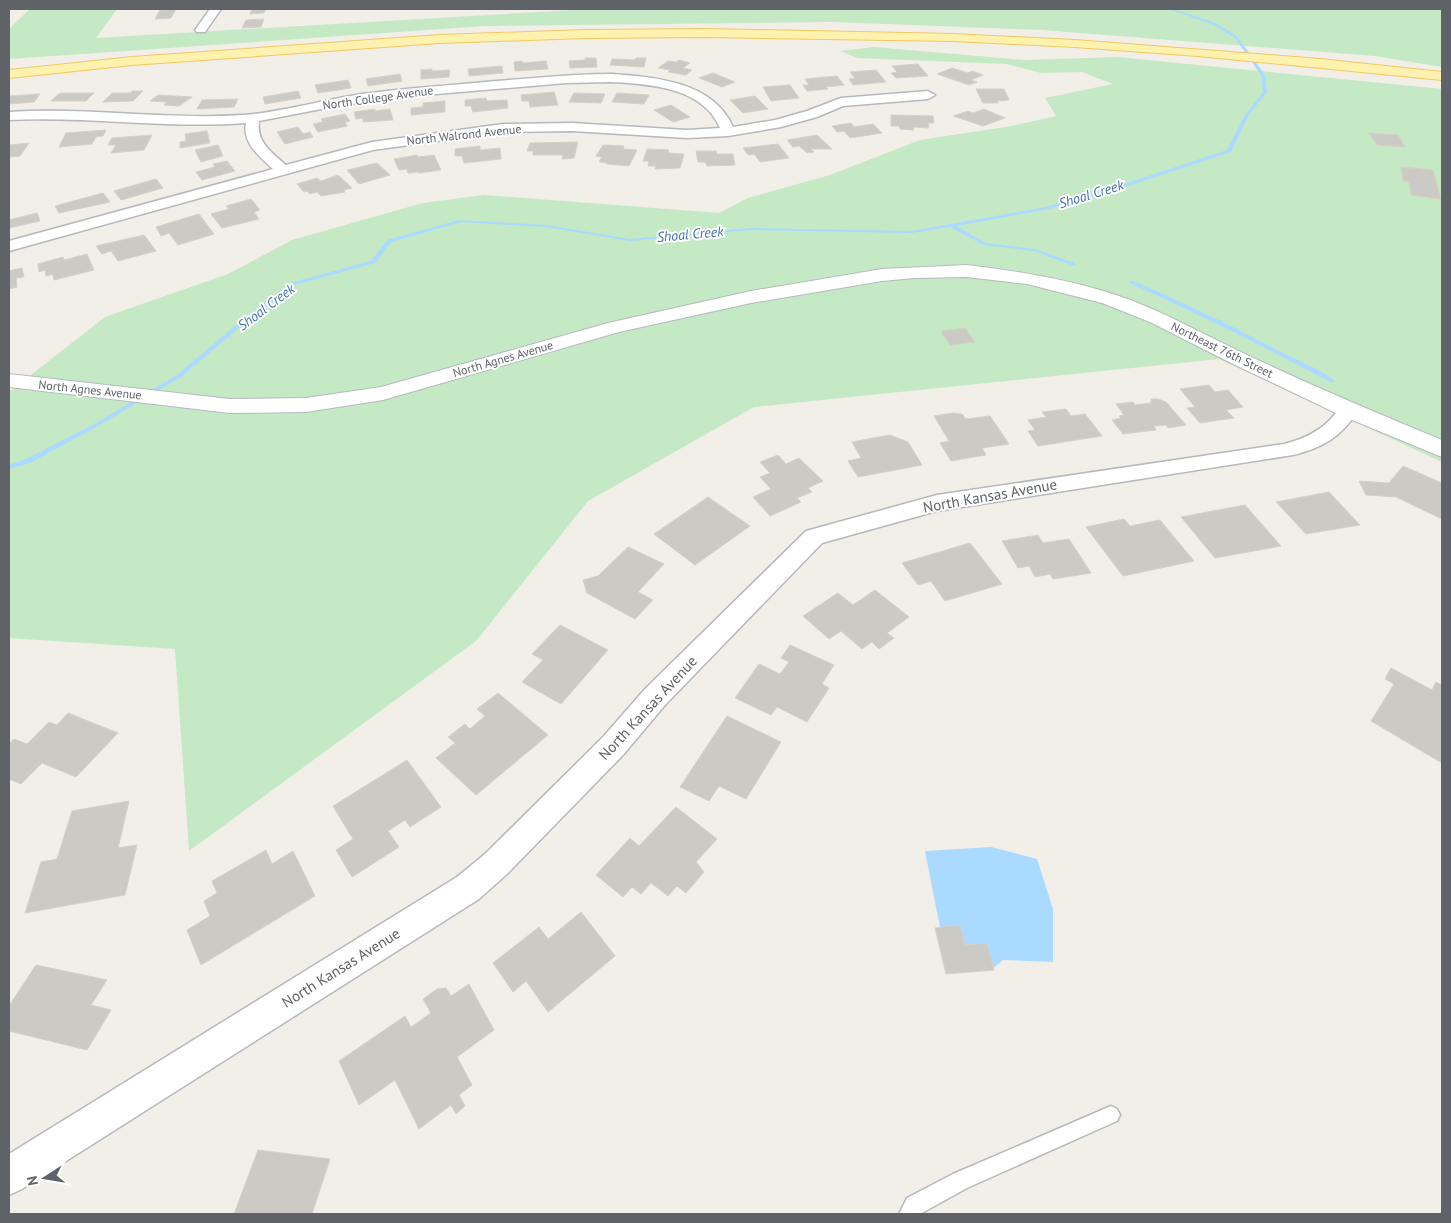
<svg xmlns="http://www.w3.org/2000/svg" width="1451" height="1223" font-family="'PT Sans',sans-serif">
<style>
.green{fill:#c5e8c5}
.water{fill:#aadaff}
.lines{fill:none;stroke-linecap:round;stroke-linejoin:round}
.stream{fill:#aadaff;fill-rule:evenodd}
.building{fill:#cccac5;stroke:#d6d1c6}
.lane-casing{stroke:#b5b8bc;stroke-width:3}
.street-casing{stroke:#b5b8bc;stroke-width:3}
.secondary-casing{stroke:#b6babf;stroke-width:2}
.primary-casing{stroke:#f2c960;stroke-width:2}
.lane{fill:#fff;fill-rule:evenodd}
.street{fill:#fff;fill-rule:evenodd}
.secondary{fill:#fff;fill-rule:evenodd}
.primary{fill:#fff2af;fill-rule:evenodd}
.labels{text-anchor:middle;stroke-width:4;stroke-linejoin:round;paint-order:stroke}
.far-street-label{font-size:12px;fill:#5f6368;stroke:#fff}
.far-water-label{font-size:14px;font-style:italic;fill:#4174aa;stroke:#fff}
.street-label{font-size:15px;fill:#5f6368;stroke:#fff}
</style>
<rect width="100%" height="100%" fill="#f1efe8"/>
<path class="green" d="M30 9H117L96 38 590 9H1442V67L1375 56 1042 30 832 22 485 26 9 59V29Z
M874 47 1025 60 1117 57 1442 89V462L1219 359 754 407 588 501 476 641 189 851 175 649 9 638V392L105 317 228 274 292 240 423 203 484 195 719 213 748 198 830 175 920 140 1012 126 1056 116 1045 98 1113 84 1082 72 1041 73 1007 64 858 58 840 51Z"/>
<path class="water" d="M991 847 1037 859 1053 909V962L1003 960 991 970 948 968 925 851Z"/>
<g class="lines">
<path class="stream" d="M1169 9H1173L1216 23 1237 36 1265 75 1267 92 1249 115 1231 152 1131 185 1049 209 956 226 986 243 1035 249 1075 263V265H1071L1034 251 983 245 950 227 911 233 751 230 630 241 546 227 461 222 391 242 375 263 294 285 240 327 181 377 98 426 32 462 9 469V465L28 458 94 424 177 375 236 325 290 283 371 261 387 240 459 220 546 225 630 239 751 228 911 231 1046 207 1127 183 1227 150 1245 115 1263 92 1261 75 1235 38 1214 25Z
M1129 281H1133C1183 302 1233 326 1281 352 1297 360 1322 370 1335 381L1334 382H1330C1264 347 1198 313 1129 283Z"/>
</g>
<path class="building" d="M176 9 171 18 155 19 160 10Z
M252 9H266L264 13 250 14Z
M264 19 261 27 242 28 246 20Z
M585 58H596L597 67 570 68 569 61 585 60Z
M636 58H646L644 67 610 65 612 59 635 60Z
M679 60 690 63 683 68 692 70 686 75 668 72 670 70 658 68 668 61 676 62Z
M522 61 523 63 546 61 548 69 515 71 514 62Z
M918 64 928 76 896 78 891 73 897 72 892 66Z
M502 66 503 73 469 76 468 69Z
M952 68 968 73 972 71 983 75 971 80 977 82 969 85 937 74Z
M432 69V71L450 70 449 77 421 79V70Z
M876 70 886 82 853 85 849 79 855 78 850 72Z
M713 73 735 82 722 87 699 78Z
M400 74 402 81 368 86 366 79Z
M837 76 844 85 826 87 828 89 807 91 803 85H809L805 79Z
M348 80 351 88 318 93 315 85Z
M790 85 799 98 771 101 763 87Z
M976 89H1004L1009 100 997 101 998 103H983Z
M132 91H143L133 101 103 102 112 93H131Z
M298 91 301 98 265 104 263 97Z
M554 92 558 105 530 107 529 101H522L521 95Z
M60 93H94L86 101H51Z
M574 93 605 94 601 103 569 102Z
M617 93 649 95 644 104 612 102Z
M40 94 34 102 9 104V96Z
M158 95 192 97 179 106 164 105 167 102 150 101Z
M755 96 768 109 743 113 730 100Z
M486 98 487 101 507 100 508 108 473 112 471 106H465V100Z
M238 99 234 107 197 109 202 100Z
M445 101V112L411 115V108L423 107V103Z
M671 105 690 117 673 122 654 110Z
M375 109V111L390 109 393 120 363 122V118L356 119 354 112Z
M984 109 1005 118 983 126 953 116 968 111 973 113Z
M345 114 350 121 345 122 347 126 318 132 313 124 323 122 321 119Z
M891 115 933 116 934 123H928L929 128 913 127 914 130 900 129 899 126H891Z
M851 123 854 127 873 124 882 133 850 138 844 131 837 132 832 126Z
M298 127 303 134 310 132 313 137 285 144 277 132Z
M106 130 103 136 96 137 92 144 59 147 66 133Z
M207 131 210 143 180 148V142L186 141 185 134Z
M1369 133 1398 135 1405 147 1377 145Z
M152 135 144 150 111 153 116 145H108L112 138Z
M817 135 832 149H811L814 152 807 153 799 146 793 147 787 140Z
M578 142 574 158 562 159 563 155H533V151H527L530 143Z
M29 143 20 156 9 157V145Z
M778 144 789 158 760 162 754 154 748 155 743 148Z
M218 145 223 156 201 162 195 150Z
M603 145 624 146 623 149 637 150 629 166 607 164V163L599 162 602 157 596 156Z
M480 146V150L500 148 501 159 464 163 462 156H455V149Z
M647 149 669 150 668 153 684 154 680 168 655 169 656 166H648L649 161H643Z
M696 151H716L717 154H733L735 165 707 166 705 162H698Z
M417 155 418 157 434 155 441 170 419 173 418 172 408 173 407 169 399 170 394 159Z
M227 161 235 171 202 180 196 172 215 167 213 164Z
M377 163 390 175 359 184 347 170Z
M1401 167 1433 170 1441 199 1411 195 1409 182 1403 181Z
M338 175 352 188 344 190 345 192 321 196 317 192 310 194 307 191 304 192 297 184 317 178 321 181Z
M156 179 163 188 121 200 114 191Z
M103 193 110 202 59 213 55 206Z
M251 199 260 210 254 212 259 219 222 228 211 214 229 209 226 206Z
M37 213 40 221 9 228V220Z
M199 214 214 234 178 245 169 233 161 236 156 227Z
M144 235 156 251 118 261 111 251 102 254 96 246Z
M87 254 94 270 54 280 53 274 46 276 45 270 39 272 38 264 63 257 64 260Z
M22 268 24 277 16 278 17 287 9 289V271Z
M965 328 975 342 950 345 941 331Z
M1209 385 1215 392 1228 390 1243 407 1226 410 1234 418 1200 423 1187 408 1195 407 1180 389Z
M1151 399H1158L1166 402 1186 425 1168 428 1166 425 1154 426 1156 430 1123 434 1112 420 1121 418 1119 416 1124 415 1116 404 1133 402 1135 405 1151 403Z
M1066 409 1071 416 1085 414 1102 436 1038 446 1028 431 1035 430 1028 420 1046 417 1042 412Z
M953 413 962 414 966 419 990 416 1009 444 982 448 986 455 951 461 940 443 949 441 934 416Z
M890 435 908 442 922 465 858 477 848 461 861 458 852 442Z
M778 455 786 464 799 458 823 481 808 488 812 492 797 498 801 502 770 516 753 497 771 489 760 477 770 473 760 462Z
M1403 466 1442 483V519L1396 497 1366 495 1359 481 1389 483Z
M1329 492 1360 525 1306 534 1276 502Z
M708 497 750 526 695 565 654 534Z
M1245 505 1281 546 1215 558 1181 517Z
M1124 519 1130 526 1160 520 1194 561 1123 576 1086 527Z
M1038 535 1043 543 1069 539 1091 573 1053 579 1050 574 1035 577 1029 566 1018 568 1002 541Z
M970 543 1002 584 945 601 931 581 918 585 902 563Z
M628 547 664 564 638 592 653 600 635 619 587 593 583 580 598 576Z
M875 590 909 617 887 633 894 638 879 649 872 642 862 649 841 631 829 639 803 616 838 593 853 605Z
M560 625 608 650 561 704 522 682 543 660 532 654Z
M790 645 834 665 822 684 829 688 807 722 777 707 771 715 735 698 759 664 780 674 789 662 781 658Z
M1391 668 1432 690 1436 682 1442 685V763L1371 721 1394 684 1385 679Z
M498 693 548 735 476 795 436 758 455 743 448 737 465 724 470 729 485 716 477 709Z
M68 713 118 733 76 777 42 763 21 784 9 779V744L14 739 27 744 49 722 57 725Z
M727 716 781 742 746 799 719 786 709 801 680 787Z
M407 760 441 807 410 827 405 820 388 831 399 847 352 877 336 850 353 839 333 806Z
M129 801 118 848 137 845 125 895 25 913 41 862 57 859 72 811Z
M676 807 717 839 696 862 704 872 686 893 677 886 668 896 651 883 641 894 632 887 623 897 596 875 630 838 639 846Z
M266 850 272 864 293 851 315 896 201 965 187 930 210 916 204 901 217 893 212 881Z
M581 912 615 956 548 1012 526 981 513 992 493 963 539 927 548 939Z
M960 925 965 945 987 943 994 970 946 974 935 928Z
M36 965 107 980 91 1005 111 1010 87 1050 9 1031V1006Z
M469 984 494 1030 457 1057 472 1085 459 1095 465 1106 456 1114 451 1105 419 1129 395 1080 359 1105 339 1061 405 1016 411 1027 431 1013 423 999 437 989 446 988 451 996Z
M258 1150 330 1159 312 1214H234Z"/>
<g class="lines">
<defs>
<path id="lane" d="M1111 1106 1117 1109 1120 1115 1117 1121 967 1188 920 1214H899L907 1198 953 1174Z"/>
<path id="street" d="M210 9H221L205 32H197L195 30Z
M611 74C654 77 713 81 733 127L775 120 807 111 841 98 928 91 935 95 928 99 843 106 817 117 781 127 728 136 687 138 572 131 503 132 373 150 9 251V241L273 169C260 157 242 143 246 123 167 129 88 116 9 120V112C87 107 165 120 243 115 283 112 322 100 362 94 407 88 452 85 497 81 535 78 573 74 611 74ZM611 82C649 84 703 87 720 128L687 130 572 123 503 124 372 142 286 165C272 153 256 142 259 121L342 105 401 97 566 83Z
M1348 404 1355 406 1358 410C1343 436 1322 448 1293 455L937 511 822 543 665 705 623 755 507 874 479 899 22 1189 9 1195V1154L457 877 485 854 603 737 645 689 806 531 937 495 1284 444C1309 438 1327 427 1341 406Z"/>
<path id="secondary" d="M967 265C1017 271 1067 279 1116 295 1162 310 1204 335 1247 355 1311 385 1376 413 1442 440V457L1340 415 1231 363 1150 322 1102 303 1027 284 967 277 914 278 882 281 751 303 619 332 383 400 306 412 230 413 9 387V374L230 399 306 398 381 387 608 323 751 291 882 269Z"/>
<path id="primary" d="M707 29 953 34 1075 40 1320 59 1442 72V80L1198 56 1075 47 953 41 707 37 585 38 440 43 132 65 9 78V70L132 57 440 35 585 30Z"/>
</defs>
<use href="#lane" class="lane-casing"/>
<use href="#street" class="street-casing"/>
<use href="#secondary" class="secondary-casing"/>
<use href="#primary" class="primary-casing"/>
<use href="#lane" class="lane"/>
<use href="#street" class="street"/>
<use href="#secondary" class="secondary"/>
<use href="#primary" class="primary"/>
</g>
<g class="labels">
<g class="far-street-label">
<text transform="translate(378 98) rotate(-8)" y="4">North College Avenue</text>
<text transform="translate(464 135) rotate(-6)" y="4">North Walrond Avenue</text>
<text transform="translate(1222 350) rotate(26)" y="4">Northeast 76th Street</text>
<text transform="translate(503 359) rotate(-16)" y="4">North Agnes Avenue</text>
<text transform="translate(90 390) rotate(6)" y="4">North Agnes Avenue</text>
</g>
<g class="far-water-label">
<text transform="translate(1091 194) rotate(-17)" y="5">Shoal Creek</text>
<text transform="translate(690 234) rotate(-5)" y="5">Shoal Creek</text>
<text transform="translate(266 307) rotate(-37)" y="5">Shoal Creek</text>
</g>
<g class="street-label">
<text transform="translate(990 496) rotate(-10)" y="5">North Kansas Avenue</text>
<text transform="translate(648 708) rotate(-47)" y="5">North Kansas Avenue</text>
<text transform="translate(341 968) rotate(-32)" y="5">North Kansas Avenue</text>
</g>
</g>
<rect width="1451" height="1223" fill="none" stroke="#5f6368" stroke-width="20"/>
<g transform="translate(45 1178) rotate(258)" stroke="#ffffff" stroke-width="4" paint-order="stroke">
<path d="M0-4L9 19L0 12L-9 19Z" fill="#5f6368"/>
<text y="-8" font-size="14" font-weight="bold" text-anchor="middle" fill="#5f6368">N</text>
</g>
</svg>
